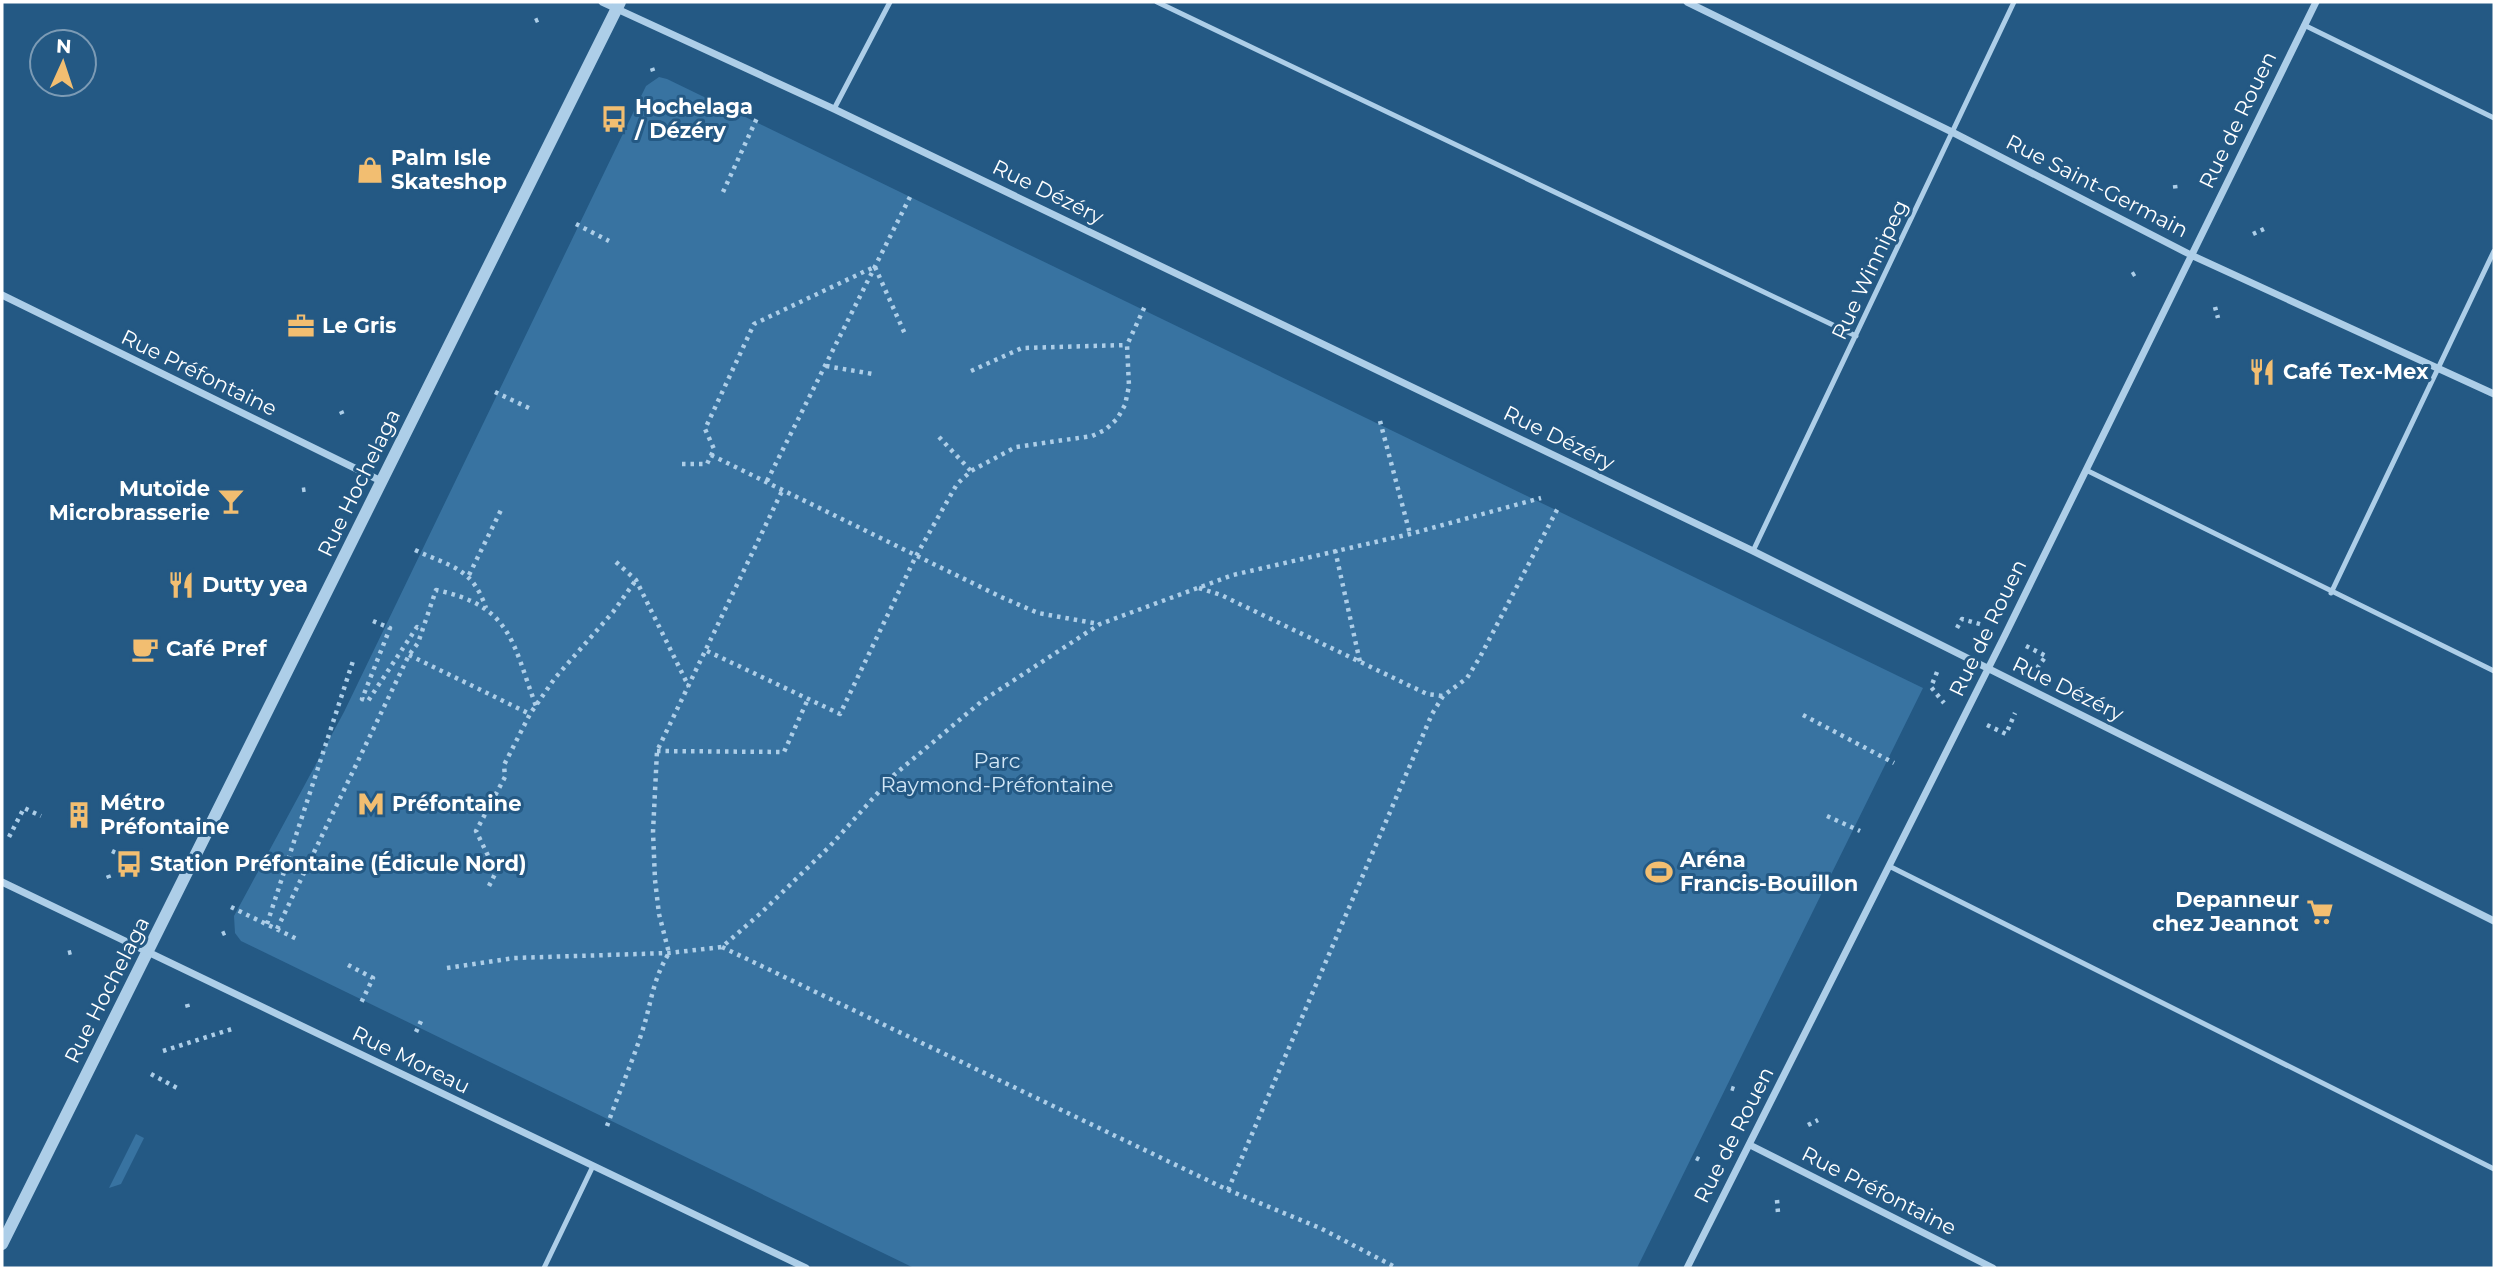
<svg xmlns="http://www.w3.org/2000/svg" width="2496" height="1270" font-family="Montserrat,sans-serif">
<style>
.green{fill:#3873a1}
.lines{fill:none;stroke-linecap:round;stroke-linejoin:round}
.path{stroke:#adcee8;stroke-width:4.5;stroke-dasharray:3.5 5;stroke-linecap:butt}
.service{stroke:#adcee8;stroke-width:5}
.minor{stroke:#adcee8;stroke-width:7}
.tertiary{stroke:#adcee8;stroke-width:12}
.labels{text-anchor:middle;stroke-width:6;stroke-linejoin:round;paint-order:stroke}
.poi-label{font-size:21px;font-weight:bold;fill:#fff;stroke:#245984;text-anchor:start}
.street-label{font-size:21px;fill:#fff;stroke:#245984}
.park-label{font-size:21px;fill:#d1e6f6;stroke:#245984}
</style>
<rect width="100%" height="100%" fill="#245984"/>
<path class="green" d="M659 77 667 79 1923 688 1637 1268H914L241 941 235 933 234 916 344 712 646 86Z
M136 1134 144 1138 121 1184 109 1188Z"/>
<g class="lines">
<path class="path" d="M535 21 542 18
M652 68 654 74
M2175 185 2176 193
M723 192 757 118
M576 224 609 241
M2253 234 2264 229
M875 267 905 334
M2132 275 2137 272
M2215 307 2218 318
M826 366 873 374
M971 371 1022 348 1127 345
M495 392 529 408
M341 411 344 418
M1380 421 1410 534
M939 437 971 471
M711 455 1001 597 1038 613 1099 624
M682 464H707L714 449 705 429 754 324 874 267
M767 481 912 193
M302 490 309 489
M415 550C451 567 472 567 486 608
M1335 550 1360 662
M616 562 636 580 689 687
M469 575 502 508
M1199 588 1221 595 1427 694 1443 696
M373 621 390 628 362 699 368 701 417 627 422 630
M1957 628 1962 619 1983 625
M2026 646 2046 656 2037 668
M707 651 840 714 916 556 957 484 971 471 1016 447 1092 436 1105 430 1117 419 1125 405 1129 386 1127 345 1145 306
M409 655 530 714
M1937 672 1931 687 1944 703
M1803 715 1894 763
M1987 725 2006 734 2015 713
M657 751 784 752 808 699
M1827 816 1860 831
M9 837 24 808 41 816
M112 851 127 858
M108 875 111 883
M489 886 496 872 476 831 505 777 504 765 530 714 555 678 613 612 636 580
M231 907 299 940
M267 924 353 661
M277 929 409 655 418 643 436 590C512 606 512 642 536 706
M222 934 229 931
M722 947 1228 1190 1320 1228 1395 1267V1268
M68 953 76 951
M348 965 373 978 360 1005
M447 968 514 958 669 953 722 947 762 912 830 846 894 775 982 701 1100 624 1233 575 1410 534 1541 498
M187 1004 189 1011
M416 1032 421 1021
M163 1051 235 1028
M151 1074 177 1088
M1731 1088 1737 1090
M1808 1125 1818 1120
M607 1126C618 1095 631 1065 641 1035 652 1003 651 983 669 953L659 914 655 880 653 832 657 751 783 489
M1696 1158 1702 1161
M1228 1190 1432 714 1443 696 1467 678 1480 657 1559 506
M1777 1200 1778 1213"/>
<path class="service" d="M1157 2 1856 336
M2304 25 2494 118
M834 109 890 2
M2086 470 2494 671
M1753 551 2014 2
M2331 593 2494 251
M1889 866 2494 1169
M544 1268 593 1166"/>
<path class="minor" d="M602 2 834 109 1753 551 2494 921
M1687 2 1952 132 2191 255 2494 394
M2 295 381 481
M2 882 806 1268
M1750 1145 1993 1268
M1687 1268 2005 635 2316 2"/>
<path class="tertiary" d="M2 1244 620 2"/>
</g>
<defs>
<symbol id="bus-bare" viewBox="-9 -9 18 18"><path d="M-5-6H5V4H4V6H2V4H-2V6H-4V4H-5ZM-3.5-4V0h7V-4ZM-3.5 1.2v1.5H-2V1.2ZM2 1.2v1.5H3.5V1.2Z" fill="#f2be71" stroke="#245984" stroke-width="2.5" paint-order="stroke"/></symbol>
<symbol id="shop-bare" viewBox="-9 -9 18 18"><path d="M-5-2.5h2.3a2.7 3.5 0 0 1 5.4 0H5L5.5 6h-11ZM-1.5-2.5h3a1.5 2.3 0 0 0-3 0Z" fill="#f2be71" stroke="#245984" stroke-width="2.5" paint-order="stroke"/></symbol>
<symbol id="office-bare" viewBox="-9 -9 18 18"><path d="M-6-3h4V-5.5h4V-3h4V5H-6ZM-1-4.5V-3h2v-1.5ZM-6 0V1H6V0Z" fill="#f2be71" stroke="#245984" stroke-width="2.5" paint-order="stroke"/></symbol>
<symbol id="restaurant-bare" viewBox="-9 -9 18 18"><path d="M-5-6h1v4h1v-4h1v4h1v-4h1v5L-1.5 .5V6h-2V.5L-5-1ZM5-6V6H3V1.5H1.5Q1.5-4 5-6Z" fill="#f2be71" stroke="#245984" stroke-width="2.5" paint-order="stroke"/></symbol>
<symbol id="bar-bare" viewBox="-9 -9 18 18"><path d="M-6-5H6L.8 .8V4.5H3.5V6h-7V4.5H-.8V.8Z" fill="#f2be71" stroke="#245984" stroke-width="2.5" paint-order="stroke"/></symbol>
<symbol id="cafe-bare" viewBox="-9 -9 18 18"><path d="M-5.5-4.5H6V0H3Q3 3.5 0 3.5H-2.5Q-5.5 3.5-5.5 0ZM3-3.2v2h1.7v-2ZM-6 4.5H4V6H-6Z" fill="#f2be71" stroke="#245984" stroke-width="2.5" paint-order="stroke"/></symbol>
<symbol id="metro-bare" viewBox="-9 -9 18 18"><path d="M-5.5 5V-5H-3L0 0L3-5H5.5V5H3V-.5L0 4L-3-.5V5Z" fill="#f2be71" stroke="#245984" stroke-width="2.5" paint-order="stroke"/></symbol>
<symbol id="building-bare" viewBox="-9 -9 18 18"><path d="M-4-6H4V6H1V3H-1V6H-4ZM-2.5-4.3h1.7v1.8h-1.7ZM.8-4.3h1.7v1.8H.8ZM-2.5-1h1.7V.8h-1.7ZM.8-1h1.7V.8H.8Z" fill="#f2be71" stroke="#245984" stroke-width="2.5" paint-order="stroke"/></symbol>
<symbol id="stadium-bare" viewBox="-9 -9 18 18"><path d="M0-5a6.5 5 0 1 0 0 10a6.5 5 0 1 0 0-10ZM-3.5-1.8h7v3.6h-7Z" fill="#f2be71" stroke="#245984" stroke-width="2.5" paint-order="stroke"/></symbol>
<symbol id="supermarket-bare" viewBox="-9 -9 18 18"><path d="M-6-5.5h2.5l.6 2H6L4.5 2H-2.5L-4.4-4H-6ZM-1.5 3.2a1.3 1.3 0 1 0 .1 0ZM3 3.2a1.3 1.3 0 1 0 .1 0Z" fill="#f2be71" stroke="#245984" stroke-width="2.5" paint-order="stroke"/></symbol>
</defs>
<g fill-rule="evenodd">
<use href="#bus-bare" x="595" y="100" width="38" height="38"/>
<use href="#shop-bare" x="351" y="151" width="38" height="38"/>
<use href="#office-bare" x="282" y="307" width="38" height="38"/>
<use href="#restaurant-bare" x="2243" y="353" width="38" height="38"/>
<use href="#bar-bare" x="212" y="482" width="38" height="38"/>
<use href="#restaurant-bare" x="162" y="566" width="38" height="38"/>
<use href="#cafe-bare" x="126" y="630" width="38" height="38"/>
<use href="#metro-bare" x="352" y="785" width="38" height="38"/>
<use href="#building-bare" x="60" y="796" width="38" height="38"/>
<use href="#bus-bare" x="110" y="845" width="38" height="38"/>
<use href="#stadium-bare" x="1640" y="853" width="38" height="38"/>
<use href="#supermarket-bare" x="2301" y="893" width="38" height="38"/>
</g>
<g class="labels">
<g class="poi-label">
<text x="635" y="114">Hochelaga<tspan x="635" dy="24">/ Dézéry</tspan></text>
<text x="391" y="165">Palm Isle<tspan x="391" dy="24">Skateshop</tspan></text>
<text x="322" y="333">Le Gris</text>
<text x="2283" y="379">Café Tex-Mex</text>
<text x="210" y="496" text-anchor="end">Mutoïde<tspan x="210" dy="24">Microbrasserie</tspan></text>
<text x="202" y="592">Dutty yea</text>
<text x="166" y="656">Café Pref</text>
<text x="100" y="810">Métro<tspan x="100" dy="24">Préfontaine</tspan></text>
<text x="392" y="811">Préfontaine</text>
<text x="1680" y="867">Aréna<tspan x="1680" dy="24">Francis-Bouillon</tspan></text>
<text x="150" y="871">Station Préfontaine (Édicule Nord)</text>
<text x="2299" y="907" text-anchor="end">Depanneur<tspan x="2299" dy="24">chez Jeannot</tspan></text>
</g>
<g class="street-label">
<text transform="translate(2238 120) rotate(-64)" y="7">Rue de Rouen</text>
<text transform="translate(2097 186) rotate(27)" y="7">Rue Saint-Germain</text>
<text transform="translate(1048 192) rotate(26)" y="7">Rue Dézéry</text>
<text transform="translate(1870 270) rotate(-65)" y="7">Rue Winnipeg</text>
<text transform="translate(199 373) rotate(26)" y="7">Rue Préfontaine</text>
<text transform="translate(1559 438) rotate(26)" y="7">Rue Dézéry</text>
<text transform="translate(359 483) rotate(-64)" y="7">Rue Hochelaga</text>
<text transform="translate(1988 628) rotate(-64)" y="7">Rue de Rouen</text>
<text transform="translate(2068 689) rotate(26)" y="7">Rue Dézéry</text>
<text transform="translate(107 990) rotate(-63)" y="7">Rue Hochelaga</text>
<text transform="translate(411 1060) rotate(26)" y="7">Rue Moreau</text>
<text transform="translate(1734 1135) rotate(-63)" y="7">Rue de Rouen</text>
<text transform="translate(1879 1191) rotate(27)" y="7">Rue Préfontaine</text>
</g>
<g class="park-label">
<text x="997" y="768">Parc<tspan x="997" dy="24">Raymond-Préfontaine</tspan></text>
</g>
</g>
<rect width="2496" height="1270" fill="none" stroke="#ffffff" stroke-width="7"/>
<g transform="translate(63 63) rotate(3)"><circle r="33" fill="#245984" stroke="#7c9bb5" stroke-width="2"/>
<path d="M0-5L12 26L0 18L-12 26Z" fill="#f2be71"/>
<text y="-10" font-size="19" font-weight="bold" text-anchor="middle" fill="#ffffff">N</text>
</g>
</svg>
